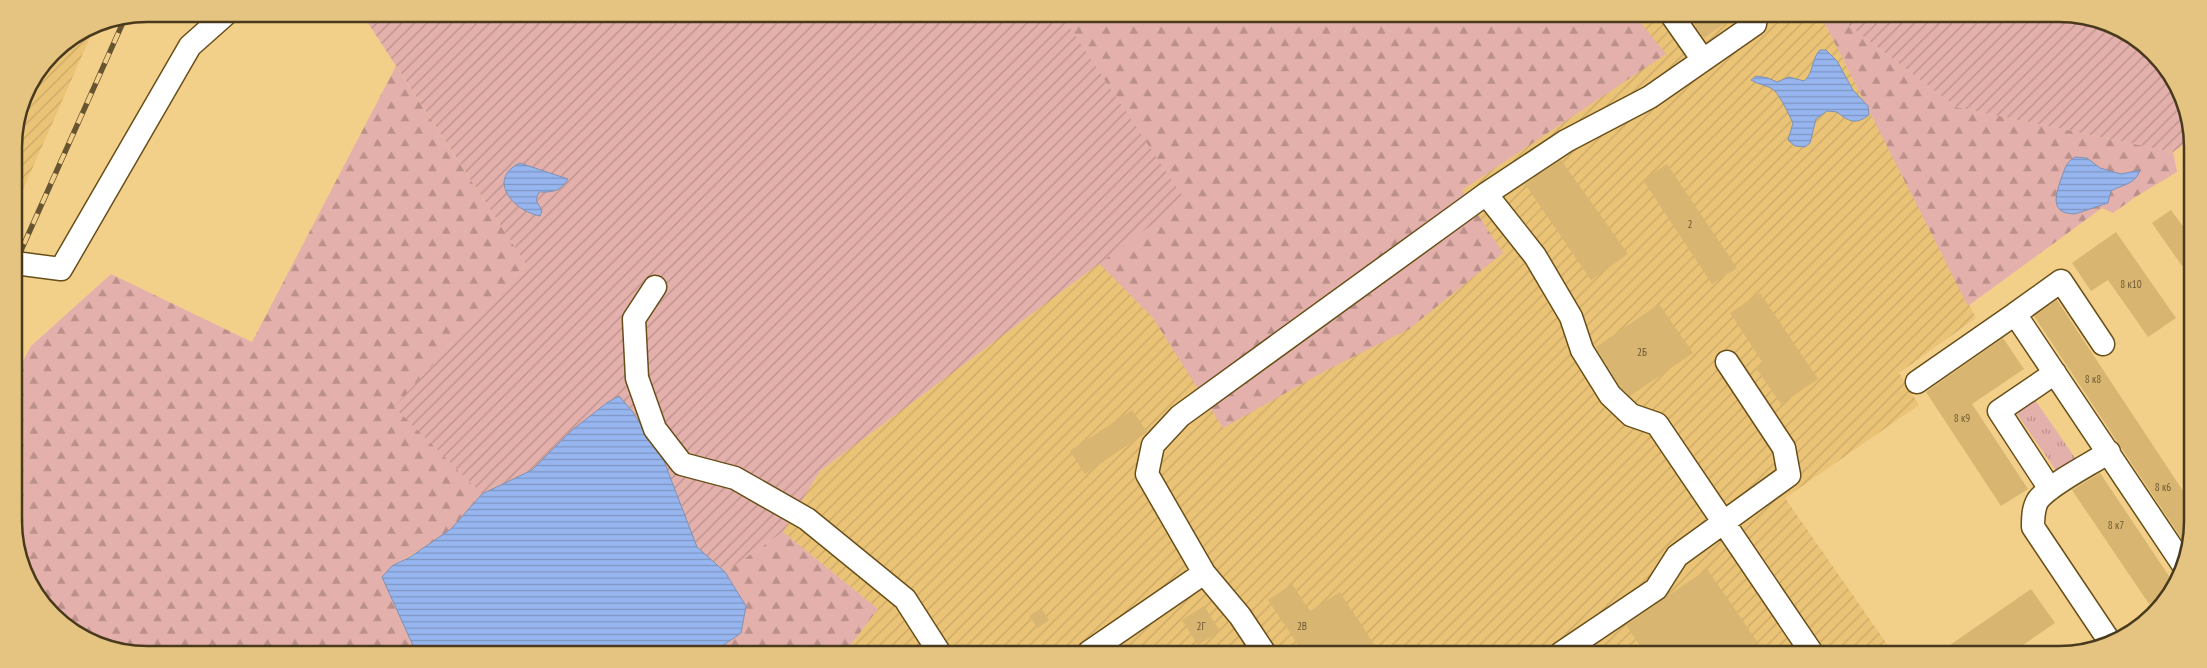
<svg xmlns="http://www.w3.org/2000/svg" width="2207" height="668" font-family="'PT Sans Narrow',sans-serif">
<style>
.industrial{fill:url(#industrial-furrows)}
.forest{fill:url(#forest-firs)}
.park{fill:url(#park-tufts)}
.garden{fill:url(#garden-furrows)}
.water{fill:url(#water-rules);stroke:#8091b1}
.building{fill:#d8b571}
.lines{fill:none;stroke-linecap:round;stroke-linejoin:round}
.minor-casing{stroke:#684f1a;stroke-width:25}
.minor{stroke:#fff;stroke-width:22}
.rail-casing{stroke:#675431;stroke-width:5.5}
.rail{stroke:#f3d08a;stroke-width:4;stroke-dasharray:11;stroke-linecap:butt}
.labels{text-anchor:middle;stroke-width:4;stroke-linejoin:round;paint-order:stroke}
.number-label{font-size:11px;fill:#6d5933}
.rim{fill:none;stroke:#493a1e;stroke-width:2.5}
</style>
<defs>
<pattern id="industrial-furrows" width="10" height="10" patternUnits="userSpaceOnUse" patternTransform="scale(1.25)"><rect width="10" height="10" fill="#eac376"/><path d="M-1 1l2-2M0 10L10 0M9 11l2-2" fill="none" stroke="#caa866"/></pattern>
<pattern id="forest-firs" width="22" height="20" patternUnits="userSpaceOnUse" patternTransform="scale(1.25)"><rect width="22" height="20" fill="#e4b0ac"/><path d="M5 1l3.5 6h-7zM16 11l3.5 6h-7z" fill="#bb908b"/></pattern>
<pattern id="park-tufts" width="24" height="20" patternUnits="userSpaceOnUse" patternTransform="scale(1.25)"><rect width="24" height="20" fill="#e4b0ac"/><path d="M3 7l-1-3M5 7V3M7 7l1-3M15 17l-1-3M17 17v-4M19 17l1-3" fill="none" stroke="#bb908b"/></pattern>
<pattern id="garden-furrows" width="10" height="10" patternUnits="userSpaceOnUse" patternTransform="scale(1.25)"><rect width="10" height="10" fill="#e4b0ac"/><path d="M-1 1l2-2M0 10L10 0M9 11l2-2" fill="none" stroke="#bb908b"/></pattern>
<pattern id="water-rules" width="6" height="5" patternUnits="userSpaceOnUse" patternTransform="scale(1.25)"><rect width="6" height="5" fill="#97b6f0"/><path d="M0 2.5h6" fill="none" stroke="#7d95c2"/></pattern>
</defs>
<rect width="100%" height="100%" fill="#f3d08a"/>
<path class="industrial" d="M1062 16 1822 18 1976 318 1899 373 1919 405 1785 498 1894 654 846 651 878 609 783 532 820 471 1184 200Z
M96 24 14 210V139L24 96 53 53Z"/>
<path class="forest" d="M986 16 1636 17 1666 54 1462 190 1503 253 1409 329 1327 370 1223 428 1153 318 1062 226Z
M1822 18H1839L1956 107 2173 152 2177 172 2137 196 2113 213 2102 208 1968 306Z
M396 66 526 264 395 407 482 494C472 506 462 520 450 530 429 547 401 557 382 577L415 650H113L47 609 16 547 15 376 31 346 111 274 252 342Z
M783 532 878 609 846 651H715L741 633 737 591 725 572Z"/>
<path class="park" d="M2033 397 2078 462 2059 475 2015 411Z"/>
<path class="garden" d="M362 14 1062 16 1185 200 820 471 783 532 725 572 697 547 664 461 632 411 619 397 572 430 532 470 482 494 394 407 526 264Z
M1839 18H2094L2160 59 2191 121V139L2173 152 1956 107Z"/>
<path class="water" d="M1820 50H1826L1837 61 1853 90 1868 106 1869 115C1856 125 1849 122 1837 112L1827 111 1816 119 1810 143 1805 147 1795 146 1788 140 1793 123C1788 113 1782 99 1774 90 1768 85 1758 85 1751 80L1756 76 1768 78 1777 82 1789 77 1804 81C1814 73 1811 59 1820 50Z
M2075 157 2087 158 2100 168 2121 174 2140 170C2135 185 2123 184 2111 191L2108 203C2104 204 2076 214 2074 214 2049 213 2056 195 2061 179 2065 169 2065 163 2075 157Z
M520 163 568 179C560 192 553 192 539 192L536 200 542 211 540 216C513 211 486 179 520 163Z
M619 396 632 411 664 461 697 547 725 572 746 606 741 633 715 651 415 650 382 577 392 566 410 557 451 529 482 494 532 470 572 430 608 402Z"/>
<path class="building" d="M1689 17H1734L1704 38Z
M1561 160 1628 254 1591 280 1525 184Z
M1667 164 1737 268 1712 284 1643 180Z
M2171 210 2190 236V260L2182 266 2152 223Z
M2116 232 2176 318 2148 337 2108 280 2091 291 2072 263Z
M1760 293 1818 379 1781 404 1756 368 1763 363 1730 313Z
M2057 300 2189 500V550L2034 316Z
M1659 304 1693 353 1630 396 1620 387 1596 347Z
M2003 338 2024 369 1972 404 2028 489 2001 506 1926 392Z
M1132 410 1147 432 1085 474 1070 451Z
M2100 473 2175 585 2149 604 2072 490Z
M1707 569 1765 653H1645L1626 625Z
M1292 584 1310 611 1340 592 1379 652H1303L1268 600Z
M2031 589 2055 623 2010 654H1937Z
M1204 606 1220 631 1198 645 1182 620Z
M1041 608 1049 620 1038 628 1029 616Z"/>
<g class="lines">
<defs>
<path id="minor" d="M1673 17 1703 60
M1486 194 1535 256 1571 317 1582 350 1610 395 1631 415 1657 424 1812 653
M15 263 61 269 190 46 226 14
M655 287 634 319 637 378 655 429 682 464 735 478 807 519 905 599 939 652
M2103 344 2061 281 2015 314 2184 566
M1917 382 2015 314
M2050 489 1999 411 2055 373
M2108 639 2033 527C2033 518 2033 508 2038 500 2050 484 2091 464 2109 452
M1089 652 1204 573
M1264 652 1240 616 1204 573 1147 474 1153 445 1180 416 1486 194 1566 141 1650 97 1755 24 1756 17
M1561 653 1656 589 1677 556 1789 475 1784 448 1727 362"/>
</defs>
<use href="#minor" class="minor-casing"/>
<use href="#minor" class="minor"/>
<defs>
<path id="rail" d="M15 264 125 18"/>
</defs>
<use href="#rail" class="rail-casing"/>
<use href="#rail" class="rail"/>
</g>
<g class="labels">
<g class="number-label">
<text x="1690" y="228">2</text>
<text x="2131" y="288">8 к10</text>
<text x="1642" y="356">2Б</text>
<text x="2093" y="383">8 к8</text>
<text x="1962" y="422">8 к9</text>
<text x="2163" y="491">8 к6</text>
<text x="2116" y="529">8 к7</text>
<text x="1201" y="630">2Г</text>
<text x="1302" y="630">2В</text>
</g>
</g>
<path d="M0 0H2207V668H0ZM147 22H2059A125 125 0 0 1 2184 147V521A125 125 0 0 1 2059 646H147A125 125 0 0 1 22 521V147A125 125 0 0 1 147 22Z" fill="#e5c481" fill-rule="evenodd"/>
<path class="rim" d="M147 22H2059A125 125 0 0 1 2184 147V521A125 125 0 0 1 2059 646H147A125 125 0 0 1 22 521V147A125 125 0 0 1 147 22Z"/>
</svg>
